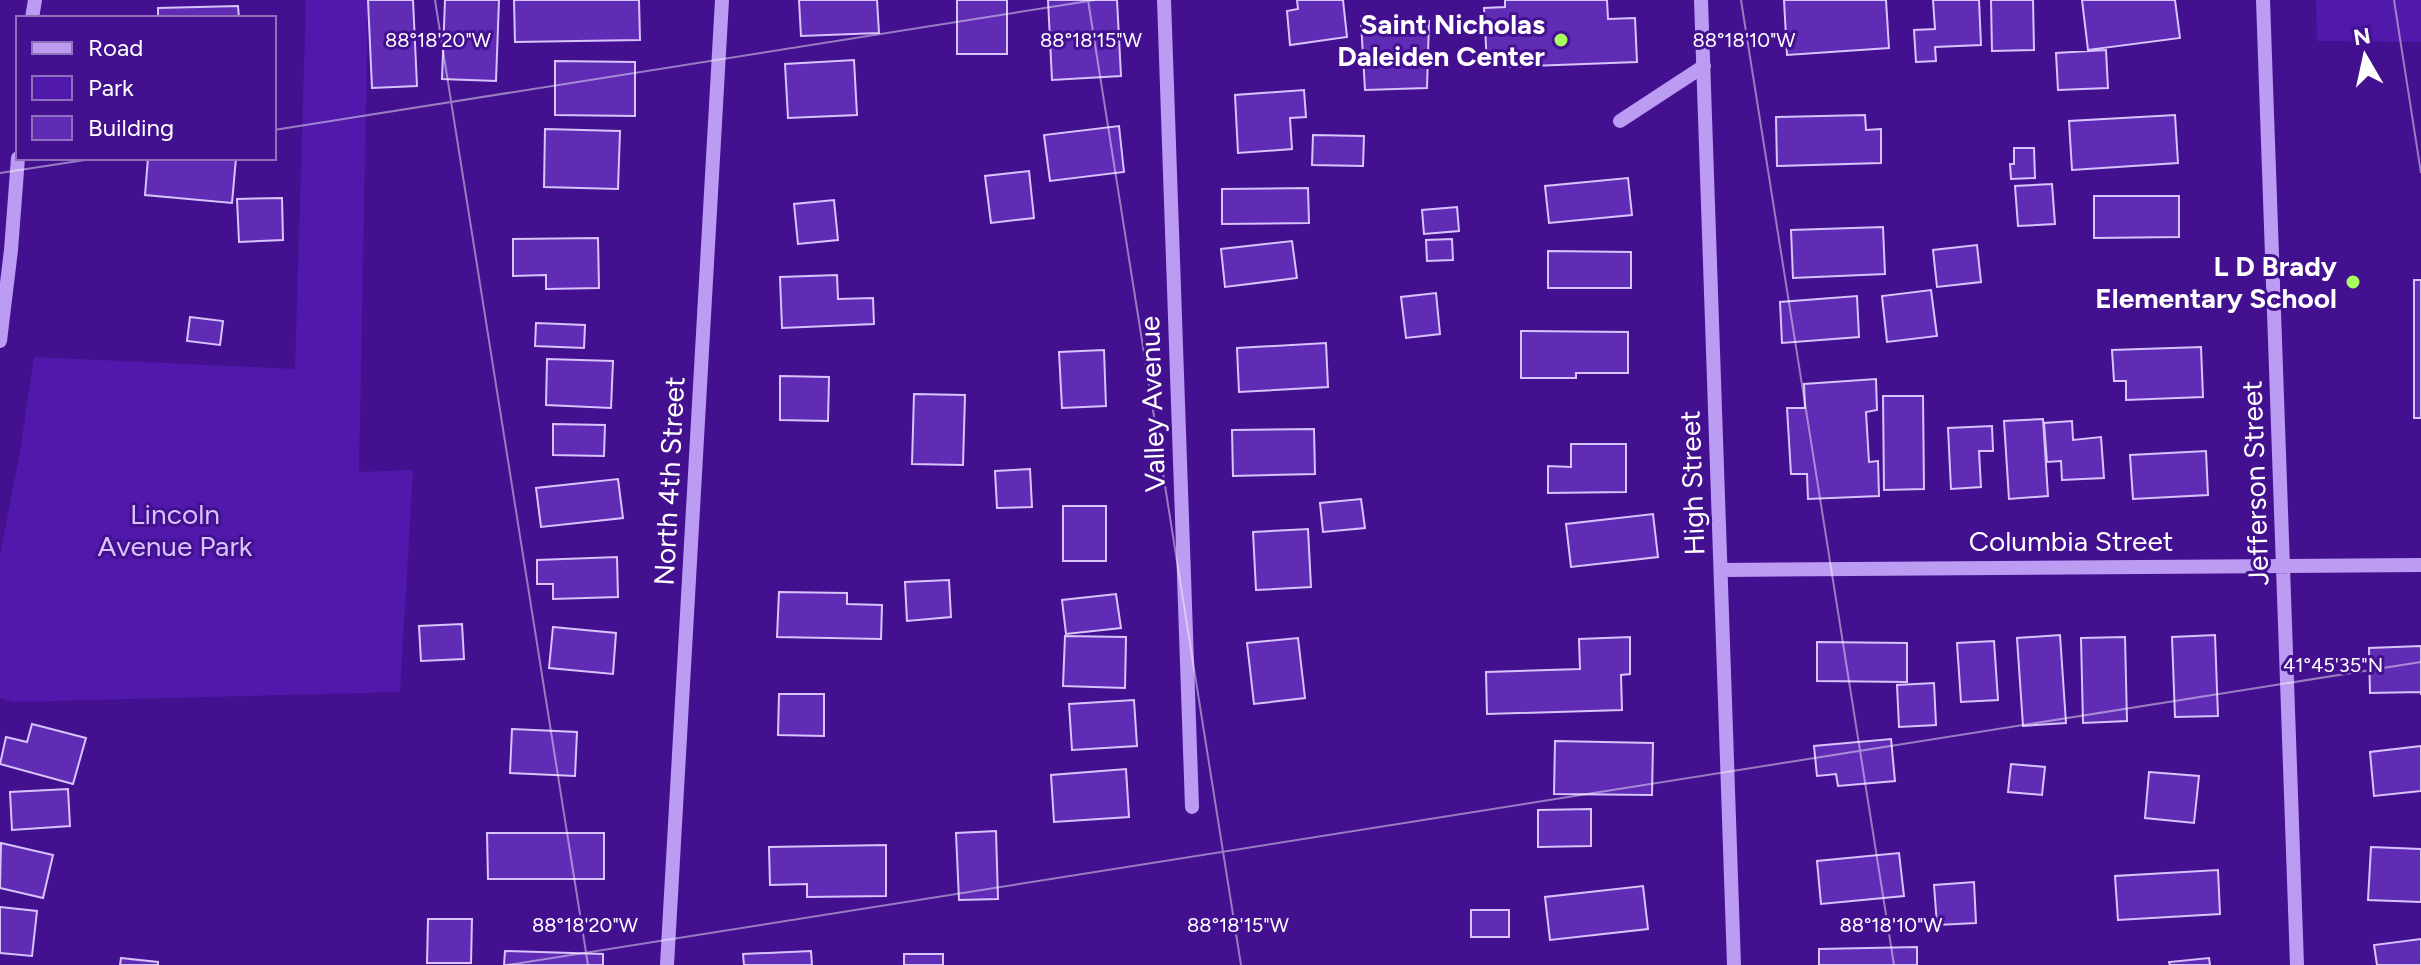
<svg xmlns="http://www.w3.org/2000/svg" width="2421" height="965" font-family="Figtree,sans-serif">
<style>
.green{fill:#5018ab}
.building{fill:#602cb5;stroke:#d9c3fd;stroke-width:2}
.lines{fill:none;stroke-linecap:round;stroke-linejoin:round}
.minor{stroke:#bc9bf3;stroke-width:14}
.ticks{fill:none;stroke:#fff;stroke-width:2;stroke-opacity:0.45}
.poi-dot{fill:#a7ff5d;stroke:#431190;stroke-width:3}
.labels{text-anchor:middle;stroke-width:6;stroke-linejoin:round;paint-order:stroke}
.poi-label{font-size:28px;font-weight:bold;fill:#fff;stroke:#431190;text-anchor:end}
.street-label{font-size:28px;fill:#fff;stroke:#431190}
.park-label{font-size:28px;fill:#d9c3fd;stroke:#431190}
.ticks-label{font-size:20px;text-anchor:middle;fill:#fff;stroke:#431190;stroke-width:6;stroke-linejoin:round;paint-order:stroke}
</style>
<rect width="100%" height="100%" fill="#431190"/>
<path class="green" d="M306 0H368L359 472 413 470 400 692 14 702 0 698V555L20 452 34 357 295 369Z
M2316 0H2421V42L2317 41Z"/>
<path class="building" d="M368 0H413L417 86 372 88Z
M445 0H499L496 81 442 79Z
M514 0H639L640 40 515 42Z
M799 0H877L879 33 801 36Z
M957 0H1007V54H957Z
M1048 0H1117L1121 76 1052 80Z
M1297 0H1343L1347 37 1290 45 1287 11 1298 9Z
M1505 0H1607L1608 19 1635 18 1637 62 1507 67V65H1487L1484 8 1505 7Z
M1784 0H1886L1889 48 1787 55Z
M1933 0H1979L1981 45 1935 47 1936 61 1916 62 1914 30 1935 29Z
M1991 0H2033L2034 50 1992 51Z
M2082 0H2175L2180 38 2088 50Z
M238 6 239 18H158V8Z
M1429 21 1427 88 1365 90 1361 22Z
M2106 50 2108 88 2058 90 2056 53Z
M854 60 857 115 788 118 785 64Z
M555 61 635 62V116L555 115Z
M1304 90 1306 117 1290 118 1292 149 1238 153 1235 95Z
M1865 115 1866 130 1881 129V163L1777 166 1776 117Z
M2175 115 2178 163 2072 170 2069 121Z
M1119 126 1124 172 1050 181 1044 135Z
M545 129 620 131 618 189 544 187Z
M1313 135 1364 136 1363 166 1312 165Z
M2014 148H2034L2035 178 2011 179 2010 164H2014Z
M148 158H236L232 203 145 195Z
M1029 171 1034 218 991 223 985 176Z
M1628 178 1632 215 1549 223 1545 186Z
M2052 184 2055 224 2018 226 2015 186Z
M1308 188 1309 223 1222 224V189Z
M2094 196H2179V237L2094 238Z
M282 198 283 240 239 242 237 199Z
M834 200 838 240 798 244 794 204Z
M1457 207 1459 231 1424 234 1422 210Z
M1883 227 1885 274 1793 278 1791 230Z
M598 238 599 288 546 289V275L513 276V239Z
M1452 239 1453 260 1427 261 1426 240Z
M1292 241 1297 278 1225 287 1221 249Z
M1977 245 1981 282 1937 287 1933 250Z
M1548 251 1631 252V288H1548Z
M837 275 838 299 873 298 874 324 782 328 780 277Z
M2414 280H2421V418H2414Z
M1931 290 1937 336 1887 342 1882 296Z
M1436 293 1440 334 1406 338 1401 297Z
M1857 296 1859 337 1782 343 1780 302Z
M190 317 223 321 220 345 187 341Z
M536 323 585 325 584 348 535 346Z
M1521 331 1628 332V373H1576V378H1521Z
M1326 343 1328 387 1239 392 1237 348Z
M2201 347 2203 397 2126 400V381H2114L2112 350Z
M1104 350 1106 406 1062 408 1059 352Z
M547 359 613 361 611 408 546 405Z
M780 376 829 377 828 421 780 420Z
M1876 379 1877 410 1866 412 1869 462 1878 461 1879 496 1808 499 1807 474H1791L1787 408H1805L1804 384Z
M914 394 965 395 963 465 912 464Z
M1883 396H1923L1924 489 1884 490Z
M2043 419 2048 496 2009 499 2004 421Z
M2072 421 2073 440 2101 437 2104 478 2062 480 2061 461 2047 462 2044 423Z
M553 424 605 425 604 456 553 455Z
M1992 426 1993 451H1979L1981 487 1951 489 1948 428Z
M1314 429 1315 474 1233 476 1232 430Z
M1571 444H1626V492L1548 493V466L1571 467Z
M2206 451 2208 495 2133 499 2130 455Z
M1030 469 1032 507 997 508 995 471Z
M618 479 623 518 541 527 536 488Z
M1361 499 1365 528 1323 532 1320 503Z
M1063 506H1106V561H1063Z
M1653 514 1658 557 1571 567 1566 524Z
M1308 529 1311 587 1256 590 1253 532Z
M617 557 618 597 553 599V584H537V560Z
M949 580 951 617 907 621 905 582Z
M779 592 847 593V604L882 605 881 639 777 637Z
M1116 594 1121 628 1066 634 1062 600Z
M462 624 464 659 421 661 419 626Z
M553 627 616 633 613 674 549 668Z
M2060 635 2066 723 2023 726 2017 638Z
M2215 635 2218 716 2175 717 2172 637Z
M1065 636 1126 637 1125 688 1063 686Z
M1630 637V674L1621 675 1622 710 1487 714 1486 672 1580 669 1579 639Z
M2125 637 2127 721 2083 723 2081 638Z
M1298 638 1305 698 1254 704 1247 643Z
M1994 641 1998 700 1961 702 1957 643Z
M1817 642 1907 643V682L1817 681Z
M2421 646V695V692L2370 693 2369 648Z
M1934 683 1936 725 1899 727 1897 685Z
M779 694H824V736L778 735Z
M1134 700 1137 746 1072 750 1069 704Z
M32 724 86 738 73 784 0 764 6 737 27 742Z
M512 729 577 732 575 776 510 773Z
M1891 739 1895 781 1838 786 1836 774 1817 776 1814 746Z
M1555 741 1653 743 1652 795 1554 794Z
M2421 746V791L2374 796 2370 752Z
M2011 764 2045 767 2042 795 2008 792Z
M1126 769 1129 817 1054 822 1051 775Z
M2149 772 2199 776 2194 823 2145 818Z
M68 789 70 826 12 830 10 792Z
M1591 809V846L1538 847V810Z
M996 831 998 899 959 900 956 833Z
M487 833H604V879H488Z
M1 843 53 855 43 898 0 888Z
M886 845V896L807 897V884L770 885 769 847Z
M2371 847 2421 849V902L2368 900Z
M1899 853 1904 896 1821 904 1817 861Z
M2218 870 2220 914 2118 920 2115 876Z
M1974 882 1976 923 1937 925 1934 885Z
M1643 886 1648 929 1550 940 1545 897Z
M0 907 37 911 32 956 0 953Z
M1471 910H1509V937H1471Z
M428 919H472L471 963H427Z
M2421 939V965H2377L2374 945Z
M1917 947V965H1819V949Z
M505 951 603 954V965H504Z
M811 951 812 965H744L743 954Z
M904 954H943V965H904Z
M121 958 158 962V965H120Z
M2209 958 2210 965H2170L2169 962Z"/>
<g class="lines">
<path class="minor" d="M1164 0 1192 807
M1701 0 1734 965
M2263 0 2297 965
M32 18 35 0
M1620 121 1704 66
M0 341 11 250 18 158
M1721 570 2421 565
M667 965 722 0"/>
</g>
<path class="ticks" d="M435 0 588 965M1088 0 1241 965M1741 0 1894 965M2394 0 2421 173M274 130 1095 0M0 173 98 158M508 965 2421 662"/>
<g class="poi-dot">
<circle cx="1561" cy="40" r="8"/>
<circle cx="2353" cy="282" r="8"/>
</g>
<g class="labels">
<g class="poi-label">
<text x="1545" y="34">Saint Nicholas<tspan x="1545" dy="32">Daleiden Center</tspan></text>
<text x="2337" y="276">L D Brady<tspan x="2337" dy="32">Elementary School</tspan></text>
</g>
<g class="street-label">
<text transform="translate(1152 404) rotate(-92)" y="10">Valley Avenue</text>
<text transform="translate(669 481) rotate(-87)" y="10">North 4th Street</text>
<text transform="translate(1692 483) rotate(-92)" y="10">High Street</text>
<text transform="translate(2255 483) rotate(-92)" y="10">Jefferson Street</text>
<text x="2071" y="551">Columbia Street</text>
</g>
<g class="park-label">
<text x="175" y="524">Lincoln<tspan x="175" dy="32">Avenue Park</tspan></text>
</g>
</g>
<g class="ticks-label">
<text x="438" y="47">88°18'20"W</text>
<text x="1091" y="47">88°18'15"W</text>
<text x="1744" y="47">88°18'10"W</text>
<text x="2333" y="672">41°45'35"N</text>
<text x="585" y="932">88°18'20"W</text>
<text x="1238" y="932">88°18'15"W</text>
<text x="1891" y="932">88°18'10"W</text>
</g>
<rect x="16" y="16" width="260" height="144" fill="#431190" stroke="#8e70bc" stroke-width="2"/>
<rect x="32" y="42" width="40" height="12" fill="#bc9bf3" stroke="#8e70bc" stroke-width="2"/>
<text x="88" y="56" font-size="24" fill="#ffffff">Road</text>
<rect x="32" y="76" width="40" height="24" fill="#5018ab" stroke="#8e70bc" stroke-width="2"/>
<text x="88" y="96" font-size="24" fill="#ffffff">Park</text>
<rect x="32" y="116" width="40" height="24" fill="#602cb5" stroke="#8e70bc" stroke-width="2"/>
<text x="88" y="136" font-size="24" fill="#ffffff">Building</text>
<g transform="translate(2365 56) rotate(351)" stroke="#431190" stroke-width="6" paint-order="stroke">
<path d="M0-6L14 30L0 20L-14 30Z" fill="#ffffff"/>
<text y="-12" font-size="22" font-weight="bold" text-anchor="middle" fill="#ffffff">N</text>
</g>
</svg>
